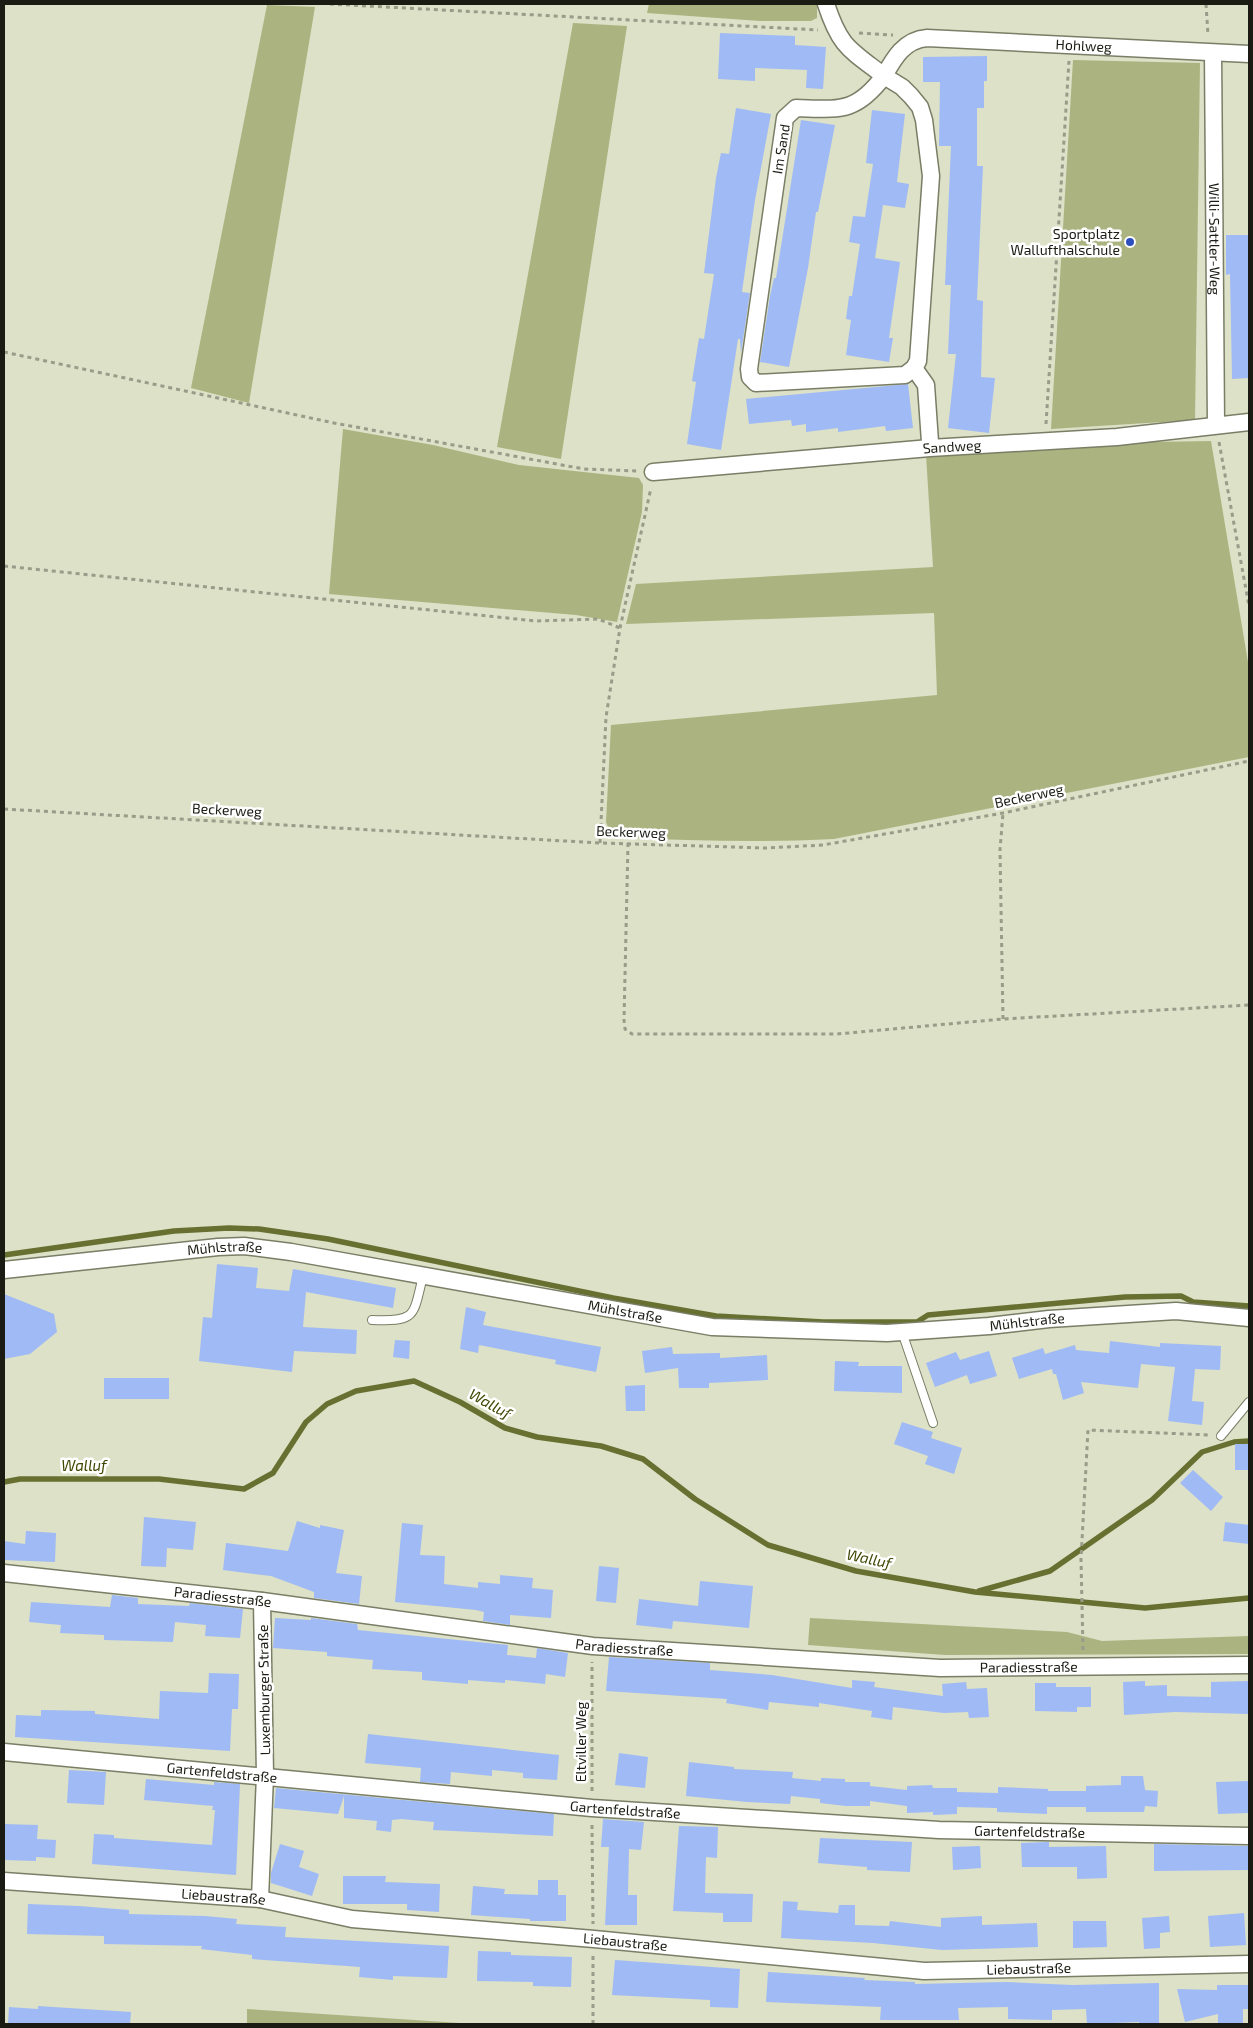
<svg xmlns="http://www.w3.org/2000/svg" width="1253" height="2028" font-family="'Exo 2',sans-serif">
<style>
.green{fill:#abb480}
.lines{fill:none;stroke-linecap:round;stroke-linejoin:round}
.stream{stroke:#677030;stroke-width:5.5}
.building{fill:#a0baf5}
.lane-casing{stroke:#797e66;stroke-width:10}
.street-casing{stroke:#797e66;stroke-width:19}
.path{stroke:#989c88;stroke-width:3;stroke-dasharray:4 4;stroke-linecap:butt}
.lane{stroke:#fff;stroke-width:8}
.street{stroke:#fff;stroke-width:16}
.poi-dot{fill:#2c4ebe;stroke:#fff;stroke-width:2}
.labels{text-anchor:middle;stroke-width:5;stroke-linejoin:round;paint-order:stroke}
.street-label{font-size:14px;fill:#1a1b12;stroke:#fff}
.poi-label{font-size:14px;fill:#1a1b12;stroke:#fff;text-anchor:end}
.water-label{font-size:15px;font-style:italic;fill:#404803;stroke:#fff}
</style>
<rect width="100%" height="100%" fill="#dce1c7"/>
<path class="green" d="M649 4H817V18L811 21H760L647 13Z
M267 5 315 7 249 403 191 388Z
M573 23 627 26 561 459 497 447Z
M1073 60 1200 63 1195 420 1051 429Z
M343 429 433 445 519 465 639 478 643 485 642 512 617 622 576 615 329 594Z
M1211 441 1249 668V757L834 839C761 843 690 840 618 838L610 832 606 822 611 725 937 695 934 613 626 624 636 584 933 567 926 455 1093 443Z
M810 1618 1067 1632 1102 1641 1249 1636V1654L945 1655 808 1645Z
M247 2009 475 2024H247Z"/>
<g class="lines">
<path class="stream" d="M4 1255 174 1231 229 1228 259 1229 328 1239 613 1298 716 1316 823 1322H917L928 1315 1125 1297 1181 1296 1193 1302 1249 1306
M4 1482 20 1479H159L244 1489 273 1473 306 1422 327 1404 356 1391 414 1381 460 1402 505 1428 537 1437 601 1446 643 1459 695 1499 768 1545 856 1571 975 1592 1145 1608 1249 1598
M979 1591 1050 1571 1152 1500 1202 1452 1234 1442 1249 1441"/>
</g>
<path class="building" d="M720 33 795 36V45L826 47 823 89 806 88 807 70 755 68V81L718 79Z
M987 56V81H984V108H977V166H983L977 300 983 301 981 377 995 378 989 433 948 428 956 354H948L951 285H945L951 146H939L940 82H923V57Z
M736 108 771 114 755 200 742 292 750 293 741 353 740 339H738L721 450 687 444 696 382 692 381 699 338 704 339 714 274 704 273 716 178 721 153 729 154Z
M872 110 905 114 897 182 909 184 905 208 883 205 875 258 900 262 889 338H893L889 362 846 355 851 320 846 319 849 296H852L860 244 849 242 853 216 865 217 873 164 866 163Z
M801 120 835 125 818 212H816L808 268 789 367 760 362 770 296 774 278H776Z
M1226 235H1249V378L1232 379 1230 274 1226 275Z
M908 384 913 428 886 431 885 426 838 432V428L806 432V424L792 426 791 420 749 424 746 399Z
M217 1264 258 1268 256 1288 289 1291 293 1269 396 1288 393 1308 306 1292 303 1327 357 1330 356 1354 294 1351 292 1372 199 1361 203 1317 212 1318Z
M4 1294 54 1314 57 1332 30 1354 4 1359Z
M466 1307 486 1312 483 1325 601 1347 596 1372 555 1364 556 1360 479 1345 478 1353 460 1349Z
M395 1340 410 1341 409 1359 393 1357Z
M1110 1341 1160 1347V1343L1221 1346 1220 1370 1195 1369 1192 1401 1204 1402 1202 1425 1168 1421 1175 1367 1141 1364 1138 1388 1081 1382 1084 1393 1063 1400 1056 1374H1053L1052 1369 1019 1379 1012 1358 1043 1348 1045 1354 1075 1345 1076 1350 1109 1353Z
M672 1347 673 1354 720 1353V1358L767 1355 768 1380 709 1383V1388H679L678 1368 645 1373 642 1351Z
M989 1351 997 1376 970 1384 967 1375 935 1387 926 1363 956 1352 960 1360Z
M835 1361 859 1362 858 1366H902V1393L834 1391Z
M104 1378H169V1399H104Z
M645 1385V1411H626L625 1386Z
M902 1422 933 1432 931 1438 962 1448 954 1474 925 1464 928 1456 894 1444Z
M1235 1444H1249V1470H1235Z
M1193 1470 1223 1497 1211 1511 1180 1483Z
M144 1517 196 1522 193 1550 167 1548 166 1567 141 1566Z
M297 1521 320 1528V1525L344 1530 336 1573 362 1576 359 1604 314 1598V1592L271 1576 223 1570 226 1543 288 1551Z
M1225 1522 1249 1525V1544L1223 1541Z
M402 1523 423 1525 420 1555 445 1556 444 1584 478 1588V1582L500 1584V1575L533 1578 532 1588 553 1590 551 1618 510 1615V1625L483 1621 484 1612 476 1610 395 1602Z
M26 1531 56 1533 55 1562 4 1560V1541L25 1544Z
M599 1566 619 1568 616 1603 596 1601Z
M700 1581 753 1586 749 1628 673 1621 672 1629 636 1625 639 1599 698 1606Z
M112 1595 138 1598V1604L189 1606 190 1603 243 1609 240 1638 205 1636 206 1625 175 1622 173 1642 104 1640V1635L60 1633 61 1625 29 1622 31 1602 110 1607Z
M275 1618 311 1620V1618L357 1624 358 1630 508 1645 507 1655 536 1658 537 1648 568 1653 565 1677 546 1674 545 1684 505 1680V1683L468 1680V1684L422 1680V1672L372 1669 373 1660 327 1656V1652L273 1648Z
M609 1657 710 1663V1670L772 1675 852 1688V1680L875 1682 874 1687 943 1696 942 1684 966 1682 967 1689 987 1688 989 1717 969 1718 968 1712 944 1713 893 1707 892 1720 871 1717 872 1711 819 1703V1707L769 1702 768 1710 726 1703 727 1699 606 1691Z
M209 1673 239 1674 238 1709H232L230 1751 15 1737 16 1715 41 1716V1710L95 1711V1714L159 1719 160 1691 208 1693Z
M1145 1681V1686L1167 1685V1696L1211 1697V1682L1248 1681 1249 1714 1175 1712 1124 1715 1123 1682Z
M1035 1683H1056V1687H1091V1707H1077V1712L1035 1711Z
M368 1734 559 1755 557 1780 523 1778V1773L492 1770V1776L451 1772 450 1784 420 1782 421 1768 365 1763Z
M619 1753 648 1757 645 1788 615 1785Z
M689 1762 734 1767V1769L793 1772 792 1778 821 1781V1778L845 1779V1782H870V1786L907 1790V1786L932 1785 933 1788H957V1792L998 1793V1787L1048 1789V1791H1086V1786L1121 1785V1776H1143L1145 1790 1158 1791 1157 1807 1145 1806 1144 1812H1086V1807H1047V1814L997 1812V1808L957 1807V1814L933 1815V1812L907 1813V1806L870 1801V1806H846L820 1803V1799L791 1796 790 1804 747 1802 686 1796Z
M69 1770 106 1772 104 1805 67 1803Z
M146 1779 214 1785V1782L240 1784 236 1875 92 1864 94 1834 114 1835V1838L212 1845 215 1810H212L213 1806 144 1800Z
M1249 1781V1813L1218 1814 1216 1782Z
M276 1788 554 1814 553 1836 433 1830 434 1822 401 1819 392 1820 391 1832 376 1830 377 1821 344 1818V1796L338 1814 274 1808Z
M603 1819 644 1822 641 1850 629 1849 628 1895H637V1925H605L609 1847H601Z
M4 1824 38 1825 37 1839 56 1840 55 1858 36 1857V1861L4 1860Z
M679 1826 718 1827 717 1858 706 1857 705 1893 753 1894 752 1922H723V1913L673 1911Z
M820 1838 912 1842 910 1872 867 1870V1867L818 1863Z
M1049 1842V1847L1106 1846 1107 1878 1077 1879V1867H1022L1021 1843Z
M280 1844 304 1851 299 1867 319 1874 312 1896 271 1883V1873Z
M1154 1844 1249 1846V1870L1154 1871Z
M980 1846 981 1868 953 1870 952 1847Z
M343 1876H386L385 1882 440 1884 439 1912 407 1910V1904H343Z
M538 1880H558V1895H566V1921H530V1919L471 1915 473 1886 505 1889 504 1894 538 1895Z
M783 1901 798 1902 797 1910 838 1913 839 1905H855V1925L889 1926 890 1921 941 1927V1918L982 1916V1925L1037 1923 1038 1947 942 1950 873 1943 781 1938Z
M28 1904 79 1906 129 1910V1914L205 1916 237 1919 236 1924 286 1927 285 1937 449 1946 447 1978 393 1976V1980L359 1977 360 1967 252 1959V1955L201 1949 202 1946 104 1944V1936L27 1934Z
M1244 1913 1246 1945 1210 1947 1208 1916Z
M1169 1916 1170 1932 1160 1933V1948L1144 1949 1142 1918Z
M1073 1921H1106L1107 1947 1073 1948Z
M478 1951 511 1952V1955L572 1957 571 1987 533 1986V1982L477 1981Z
M615 1960 740 1969 738 2008 710 2007V2000L612 1995Z
M768 1972 865 1978 864 1980 915 1982V1984L1007 1982 1073 1985 1159 1983V2024H1139V2022L1087 2024 1086 2009 1052 2010V2020L1008 2019V2007L958 2008 959 2020H880L881 2007 766 2002Z
M1217 1985H1249V2009H1243V2024H1218V2014L1185 2022 1177 1989 1217 1990Z
M38 2006 131 2012 130 2024H8L9 2007 38 2009Z"/>
<g class="lines">
<defs>
<path id="lane" d="M372 1320C417 1322 413 1316 423 1276
M902 1332 933 1423
M1221 1436 1249 1402"/>
<g id="street">
<path id="s1" d="M826 4C840 47 849 49 884 76 894 58 904 40 927 38L1249 54"/>
<path id="s2" d="M1213 53 1216 425"/>
<path d="M884 76 902 87 911 96 920 107 924 120 931 176 918 361 914 368 905 375 756 383 750 377 749 369 785 118 796 108C839 109 855 114 884 76Z"/>
<path d="M914 368 926 385 930 442"/>
<path id="s3" d="M653 472 930 448 1117 437 1249 422"/>
<path id="s4" d="M4 1270 218 1247 244 1246 291 1252 712 1327 887 1333 989 1326 1049 1319 1176 1311 1249 1318"/>
<path id="s5" d="M4 1573 262 1601 593 1646 940 1668 1249 1665"/>
<path id="s6" d="M4 1752 592 1808 939 1830 1249 1836"/>
<path id="s7" d="M4 1881 260 1899 352 1919 594 1939 924 1971 1249 1964"/>
<path d="M260 1899 265 1775 262 1601"/>
</g>
</defs>
<use href="#lane" class="lane-casing"/>
<use href="#street" class="street-casing"/>
<path class="path" d="M330 4 818 30
M1206 4 1208 35
M859 33 893 35
M4 352 334 423 584 469 637 471
M1046 424 1069 61
M1219 442 1249 606
M4 566 536 621 598 619 620 628
M4 809 600 843 766 848 823 845 1003 813 1249 761
M600 843 606 717 620 628 651 488
M628 843 624 1020 625 1029 632 1034H837L1003 1019 1249 1005
M1003 1019 1000 850 1003 813
M1083 1650 1081 1559 1088 1430 1210 1435
M592 1791V1662
M592 1825 593 1924
M593 2024V1955"/>
<use href="#lane" class="lane"/>
<use href="#street" class="street"/>
</g>
<circle class="poi-dot" cx="1130" cy="242" r="5"/>
<g class="labels">
<g class="street-label">
<text dy="5" stroke="none"><textPath href="#s1" startOffset="312">Hohlweg</textPath></text>
<text transform="translate(781 149) rotate(-81)" y="5">Im Sand</text>
<text dy="5" stroke="none"><textPath href="#s2" startOffset="186">Willi-Sattler-Weg</textPath></text>
<text dy="5" stroke="none"><textPath href="#s3" startOffset="300">Sandweg</textPath></text>
<text transform="translate(1029 796) rotate(-12)" y="5">Beckerweg</text>
<text transform="translate(227 810) rotate(3)" y="5">Beckerweg</text>
<text transform="translate(631 832) rotate(2)" y="5">Beckerweg</text>
<text dy="5" stroke="none"><textPath href="#s4" startOffset="222">Mühlstraße</textPath></text>
<text dy="5" stroke="none"><textPath href="#s4" startOffset="628">Mühlstraße</textPath></text>
<text dy="5" stroke="none"><textPath href="#s4" startOffset="1032">Mühlstraße</textPath></text>
<text dy="5" stroke="none"><textPath href="#s5" startOffset="220">Paradiesstraße</textPath></text>
<text dy="5" stroke="none"><textPath href="#s5" startOffset="625">Paradiesstraße</textPath></text>
<text dy="5" stroke="none"><textPath href="#s5" startOffset="1030">Paradiesstraße</textPath></text>
<text transform="translate(264 1690) rotate(-91)" y="5">Luxemburger Straße</text>
<text transform="translate(581 1742) rotate(-90)" y="5">Eltviller Weg</text>
<text dy="5" stroke="none"><textPath href="#s6" startOffset="219">Gartenfeldstraße</textPath></text>
<text dy="5" stroke="none"><textPath href="#s6" startOffset="624">Gartenfeldstraße</textPath></text>
<text dy="5" stroke="none"><textPath href="#s6" startOffset="1029">Gartenfeldstraße</textPath></text>
<text dy="5" stroke="none"><textPath href="#s7" startOffset="220">Liebaustraße</textPath></text>
<text dy="5" stroke="none"><textPath href="#s7" startOffset="625">Liebaustraße</textPath></text>
<text dy="5" stroke="none"><textPath href="#s7" startOffset="1030">Liebaustraße</textPath></text>
</g>
<g class="poi-label">
<text x="1120" y="239">Sportplatz<tspan x="1120" dy="16">Wallufthalschule</tspan></text>
</g>
<g class="water-label">
<text transform="translate(490 1404) rotate(29)" y="5">Walluf</text>
<text x="84" y="1471">Walluf</text>
<text transform="translate(869 1559) rotate(12)" y="5">Walluf</text>
</g>
</g>
<rect width="1253" height="2028" fill="none" stroke="#1a1b12" stroke-width="10"/>
</svg>
